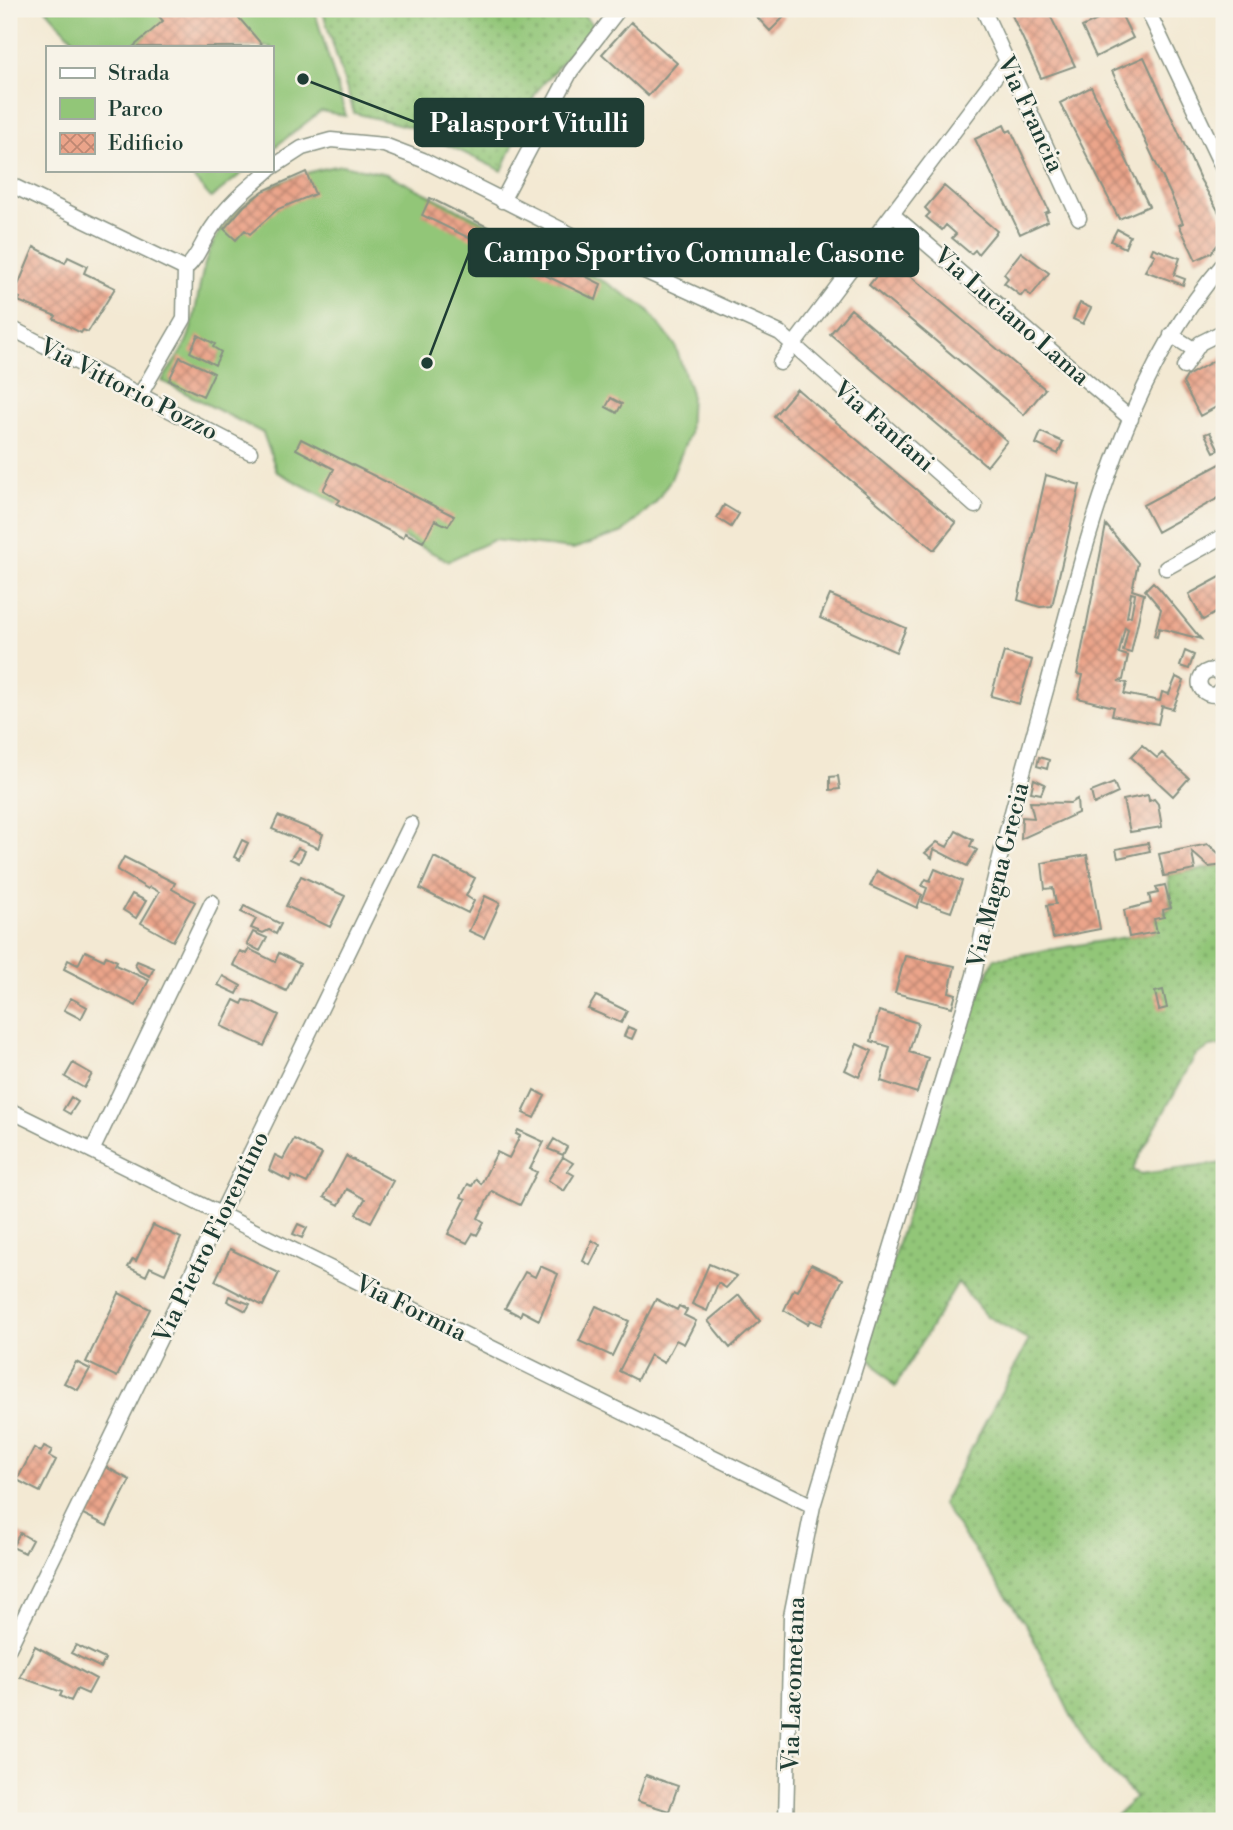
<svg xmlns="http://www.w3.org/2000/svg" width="1233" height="1830" font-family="'Libre Bodoni',serif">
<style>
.green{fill:url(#green-dots);stroke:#588256;stroke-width:2}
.pitch{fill:#92c678;stroke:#588256;stroke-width:2}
.building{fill:url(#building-cross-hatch);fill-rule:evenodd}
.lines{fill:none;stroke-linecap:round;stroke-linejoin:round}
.minor-casing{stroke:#899384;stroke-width:17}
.minor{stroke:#fff;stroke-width:14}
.labels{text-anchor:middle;stroke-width:5;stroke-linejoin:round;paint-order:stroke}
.street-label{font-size:24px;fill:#1f3d34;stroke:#f7f3e8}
.leader{fill:none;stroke:#1f3d34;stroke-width:2.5}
.callout-dot{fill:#1f3d34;stroke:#f7f3e8;stroke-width:2.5}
.callout{fill:#1f3d34;stroke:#1f3d34;stroke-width:2.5}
.callout-label{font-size:26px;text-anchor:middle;font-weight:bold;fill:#fff}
</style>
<defs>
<pattern id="green-dots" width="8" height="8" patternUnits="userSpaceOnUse" patternTransform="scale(1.75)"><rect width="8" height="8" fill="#92c678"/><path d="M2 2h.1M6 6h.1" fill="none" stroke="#77a263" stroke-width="1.8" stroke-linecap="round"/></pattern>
<pattern id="building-cross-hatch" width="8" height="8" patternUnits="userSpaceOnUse" patternTransform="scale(1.75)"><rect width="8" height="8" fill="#eba48a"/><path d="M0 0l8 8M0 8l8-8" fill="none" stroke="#be8772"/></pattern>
</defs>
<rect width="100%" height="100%" fill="#f7f3e8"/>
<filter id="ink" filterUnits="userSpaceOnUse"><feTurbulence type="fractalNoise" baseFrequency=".0143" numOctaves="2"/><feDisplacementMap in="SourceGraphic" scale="14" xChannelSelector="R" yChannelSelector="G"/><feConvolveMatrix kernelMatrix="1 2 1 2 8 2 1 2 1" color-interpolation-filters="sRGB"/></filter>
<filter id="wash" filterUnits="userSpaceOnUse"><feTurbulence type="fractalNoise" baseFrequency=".00686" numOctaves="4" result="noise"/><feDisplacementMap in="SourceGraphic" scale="28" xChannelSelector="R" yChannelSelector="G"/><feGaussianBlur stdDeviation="1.57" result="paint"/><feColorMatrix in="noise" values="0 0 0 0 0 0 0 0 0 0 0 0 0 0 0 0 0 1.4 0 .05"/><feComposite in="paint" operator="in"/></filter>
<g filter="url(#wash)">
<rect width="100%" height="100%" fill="#f3e9d3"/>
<path class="green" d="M322 9H577L594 25 536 92 502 171 410 127 354 113Z
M1224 865V1045L1210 1047 1195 1056 1134 1166V1171L1141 1174 1224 1163V1788L1205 1821H1110L1136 1797 1103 1765 1078 1730 1027 1626 942 1504 1029 1340 985 1315 958 1282 895 1387 864 1353 964 1030 994 959 1156 932 1154 919 1171 908 1168 875Z"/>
<path class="pitch" d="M46 9H314L346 116 321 111 271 150V47H80Z
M342 165 387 174 607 283 647 309 675 345 691 393 689 434 671 479 656 502 623 532 573 549 493 540 448 561 277 472 263 433 162 381C170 367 184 351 189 335 198 310 198 282 207 257 228 199 287 174 342 165Z
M186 170H246L211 198Z"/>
<g id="blocks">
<path class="building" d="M163 9H236L233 11 264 47H133L163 21 157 14Z
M759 9H775L784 17 770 31 754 14Z
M1009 9H1047L1075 66 1041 78Z
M1072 9H1093L1076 17Z
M1119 10 1133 38 1096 57 1082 27Z
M631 22 677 63 648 96 602 54Z
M1144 57 1200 179 1224 221V237L1211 253 1196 260 1179 225 1183 223 1171 195 1112 71Z
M1091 87 1149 206 1119 219 1060 103Z
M1004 125 1007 132 1011 130 1049 211 1045 213 1048 221 1020 234 975 139Z
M306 172 315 194 278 209 250 234 245 230 236 240 224 229 244 206 263 191Z
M944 186 997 231 978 254 975 250 971 254 952 238 956 234 946 225 942 230 926 217 930 213 925 208Z
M430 198 601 284 596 300 422 215Z
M1117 229 1130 236 1125 248 1111 241Z
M34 247 65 263 68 257 87 266 84 273 115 288 88 332 83 330 81 333 54 319 56 316 18 301 20 298 14 295Z
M1153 248 1180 258 1174 275 1185 279 1183 285 1145 271 1155 255 1151 253Z
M1021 252 1049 273 1031 296 1025 291 1021 296 1004 283 1008 278 1004 274Z
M890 259 1045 389 1024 415 869 285Z
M1080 303 1091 308 1083 324 1073 319Z
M851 309 1007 441 987 466 830 334Z
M198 335 215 344 213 347 221 352 215 365 190 352Z
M1224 355V403L1200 416 1183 383 1187 376Z
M180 357 214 373 203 396 169 380Z
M797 389 956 523 934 550 774 416Z
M611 398 622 404 617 413 606 407Z
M1041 432 1063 442 1058 454 1036 444Z
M1210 432 1219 450 1214 452 1205 434Z
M301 439 454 516 448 526 435 520 423 542 405 533 403 538 337 504 340 500 323 490 334 469 296 449Z
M1224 462V495L1157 532 1143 505Z
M1046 475 1080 485 1052 606 1040 607 1018 600Z
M724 505 739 514 731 527 717 518Z
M1106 525 1138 563 1132 590 1144 594 1131 653 1123 651 1128 629 1125 627 1119 653 1128 656 1123 680 1118 681 1127 683 1124 694 1160 701 1162 692 1169 694 1176 677 1184 681 1173 709 1162 706 1158 724 1112 715 1114 707 1078 698 1083 675 1077 674ZM1131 593 1135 594 1131 616 1127 617Z
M1224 575V608L1203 620 1189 594Z
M1153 582 1159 588 1201 639 1159 628 1157 637 1154 636 1161 609 1145 590Z
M830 595 906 628 896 652 820 618Z
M1185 651 1194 655 1189 669 1180 666Z
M1004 652 1032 660 1019 704 991 696Z
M1142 745 1157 758 1162 753 1189 778 1173 796 1131 757Z
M1039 757 1049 760 1047 769 1037 766Z
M838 776 840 789 830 790V777Z
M1034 779 1045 784 1041 794 1031 792Z
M1114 783 1118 793 1094 804 1091 792Z
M1148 795 1149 801 1154 799 1158 804 1162 827 1130 832 1123 800Z
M1077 799 1078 813 1021 839 1022 817 1034 818 1030 802 1070 803Z
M278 816 323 834 318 848 272 829Z
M956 831 973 840 970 846 977 850 967 866 934 849 932 858 925 853 937 842 947 847Z
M242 840 248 843 240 860 234 857Z
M1148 843 1150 851 1118 858 1116 849Z
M1208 844 1224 858V865L1209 867 1192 852 1195 870 1164 876 1159 854Z
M298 848 305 851 299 863 290 859Z
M1087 855 1100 929 1053 938 1047 905 1056 904 1053 888 1045 889 1042 863Z
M124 857 175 883 172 889 195 902 173 941 141 923 159 892 150 887 148 889 117 870Z
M434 857 475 878 466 896 474 901 468 913 420 889Z
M935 869 962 881 951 912 922 902 927 888 922 886 926 879 930 881Z
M877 871 922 895 917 908 870 886Z
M301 876 345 896 330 927 286 906Z
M1165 885 1171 908 1163 910 1164 917 1154 919 1157 932 1129 937 1124 910 1151 903 1149 895 1158 893 1156 887Z
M132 894 146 901 136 918 123 910Z
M485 896 500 903 484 938 469 931Z
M244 906 281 924 276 934 269 930 263 933 251 928 256 919 241 912Z
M253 932 267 938 260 951 247 944Z
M249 949 275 962 279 953 300 964 286 991 233 965 240 951 246 954Z
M85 951 104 960 106 956 117 961 115 965 149 980 136 1006 64 969 68 960 78 965Z
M905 956 955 966 949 992 956 994 952 1007 895 993Z
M137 961 154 968 150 976 139 971 135 965Z
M223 976 241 986 237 994 218 985Z
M1163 990 1167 1008 1159 1010 1155 992Z
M596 996 627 1011 621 1023 588 1009Z
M71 998 87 1007 81 1019 64 1010Z
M234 1000 242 1004 244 1000 253 1002 279 1015 264 1046 221 1026Z
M879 1011 918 1023 909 1052 928 1058 917 1093 881 1081 890 1047 871 1041Z
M628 1027 636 1030 632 1039 624 1036Z
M857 1044 872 1051 859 1077 845 1070Z
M73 1063 92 1074 84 1088 65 1077Z
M534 1090 545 1096 534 1118 523 1113Z
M71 1097 78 1102 70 1114 63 1110Z
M518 1130 544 1142 530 1169 537 1172 520 1205 492 1191 478 1218 484 1222 477 1235 473 1233 467 1243 448 1234 466 1199 461 1197 468 1184 472 1186 476 1179 481 1184 497 1152 509 1158 520 1136 516 1134Z
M294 1139 322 1154 307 1183 292 1176 290 1181 269 1170 275 1155 283 1159Z
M554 1139 567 1147 563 1155 548 1149Z
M346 1156 393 1181 371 1222 356 1214 365 1199 347 1189 339 1205 324 1197Z
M563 1157 573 1163 567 1171 574 1175 564 1191 548 1180Z
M298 1224 307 1228 302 1238 293 1234Z
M153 1225 181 1238 165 1274 150 1267 146 1276 128 1267 133 1259 136 1261Z
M592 1240 600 1245 590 1265 583 1261Z
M230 1249 279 1273 263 1306 215 1281Z
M709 1264 737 1276 726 1288 718 1283 707 1311 692 1304Z
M811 1264 843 1279 821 1325 810 1320 808 1324 784 1310 794 1289 798 1291Z
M540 1266 558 1274 539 1320 522 1311 520 1316 505 1308 525 1272 535 1277Z
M119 1293 150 1309 117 1377 86 1362Z
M739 1295 760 1321 730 1348 708 1321Z
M229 1296 250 1304 246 1311 227 1301Z
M656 1299 677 1310 679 1306 687 1310 684 1315 696 1321 684 1344 676 1340 664 1363 650 1355 637 1380 619 1371Z
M596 1306 629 1321 612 1356 579 1341Z
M76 1362 90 1369 78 1390 64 1383Z
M44 1446 52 1450 49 1456 56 1460 40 1492 17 1480 34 1448 41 1452Z
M104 1466 130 1480 107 1526 81 1513Z
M20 1533 32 1540 25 1553 12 1547Z
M76 1645 105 1659 101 1668 71 1653Z
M35 1646 96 1679 88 1694 77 1689 71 1701 60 1696 62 1692 20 1677Z
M646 1775 678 1786 669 1811 637 1801Z"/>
</g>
</g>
<g filter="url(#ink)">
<use href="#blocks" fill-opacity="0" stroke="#899384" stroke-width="2"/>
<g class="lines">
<defs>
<path id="minor" d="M983 9 1079 218
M1147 9 1224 171
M271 168 302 148 331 140 384 145 423 160 640 269 780 333 975 506
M9 184 185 269
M502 201 571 71 619 9
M892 214 1131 419
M9 327 250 452
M1171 335 1195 350
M780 363 1007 61
M1184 367 1200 343 1224 331
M140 395 184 319 185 269C198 258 202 242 212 228 227 205 248 188 269 170
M1166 568 1224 536
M1224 679 1218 671C1196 665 1192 695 1215 695L1224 686
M9 1110 813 1506
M92 1151 212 902
M9 1648 411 824
M786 1821 791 1616 813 1506 974 975C992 876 1021 780 1048 683 1089 536 1122 381 1224 263"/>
</defs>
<use href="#minor" class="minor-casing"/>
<use href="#minor" class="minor"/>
</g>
</g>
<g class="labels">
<g class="street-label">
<text transform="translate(1031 114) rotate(65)" y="8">Via Francia</text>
<text transform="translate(1012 316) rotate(41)" y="8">Via Luciano Lama</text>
<text transform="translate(129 389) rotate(27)" y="8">Via Vittorio Pozzo</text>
<text transform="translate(884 426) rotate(41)" y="8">Via Fanfani</text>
<text transform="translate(998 875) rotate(-76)" y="8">Via Magna Grecia</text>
<text transform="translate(211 1237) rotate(-64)" y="8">Via Pietro Fiorentino</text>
<text transform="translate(411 1308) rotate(26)" y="8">Via Formia</text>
<text transform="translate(793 1684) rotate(-88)" y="8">Via Lacometana</text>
</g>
</g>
<path class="leader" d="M303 79L415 122M427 363L469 253"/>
<g class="callout-dot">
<circle cx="303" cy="79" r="7"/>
<circle cx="427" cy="363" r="7"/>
</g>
<g class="callout">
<rect x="415" y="99" width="228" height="47" rx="7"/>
<rect x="469" y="229" width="449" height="47" rx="7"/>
</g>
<g class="callout-label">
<text x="529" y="132">Palasport Vitulli</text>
<text x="694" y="262">Campo Sportivo Comunale Casone</text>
</g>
<rect width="1233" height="1830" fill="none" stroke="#f7f3e8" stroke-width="35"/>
<rect x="46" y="46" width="228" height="126" fill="#f7f3e8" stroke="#a1aaa0" stroke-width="2"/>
<rect x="60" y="68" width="35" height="10" fill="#ffffff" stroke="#a1aaa0" stroke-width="2"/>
<text x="108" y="80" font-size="21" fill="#1f3d34">Strada</text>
<rect x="60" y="98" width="35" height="21" fill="#92c678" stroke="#a1aaa0" stroke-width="2"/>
<text x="108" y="116" font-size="21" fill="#1f3d34">Parco</text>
<rect x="60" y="133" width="35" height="21" fill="url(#building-cross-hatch)" stroke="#a1aaa0" stroke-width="2"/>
<text x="108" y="150" font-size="21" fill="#1f3d34">Edificio</text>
</svg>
